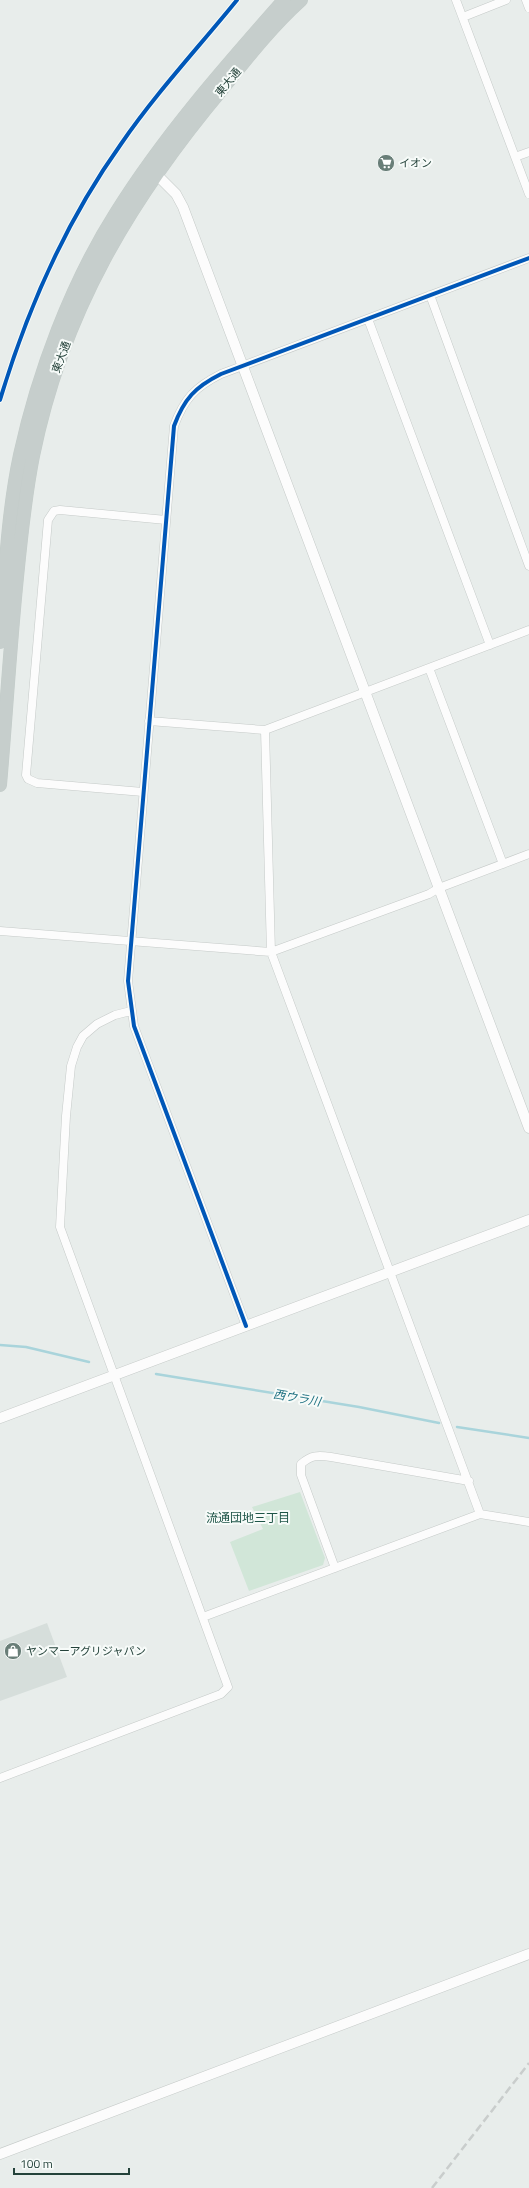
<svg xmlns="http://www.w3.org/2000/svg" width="529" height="2188" font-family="'Titillium Web','Noto Sans JP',sans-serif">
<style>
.built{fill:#d6dedb}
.green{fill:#d1e6d8}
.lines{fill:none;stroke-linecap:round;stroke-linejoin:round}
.stream{stroke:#a9d4db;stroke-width:2.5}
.minor-casing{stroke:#c5cac8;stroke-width:9}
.tertiary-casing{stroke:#c5cac8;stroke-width:11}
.trunk-casing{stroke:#c3ccc9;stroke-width:14}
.minor{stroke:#fcfcfc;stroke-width:8}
.tertiary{stroke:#fcfcfc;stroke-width:10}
.trunk{stroke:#c6cecc;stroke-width:13}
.rail{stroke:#c9cdcc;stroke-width:2.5;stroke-dasharray:8 4;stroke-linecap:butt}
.cycleway-casing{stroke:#f7fbf9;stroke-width:6}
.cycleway{stroke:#0057b8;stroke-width:4}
.labels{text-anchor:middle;stroke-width:4;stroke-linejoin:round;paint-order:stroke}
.street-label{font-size:11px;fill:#24423a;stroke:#f7fbf9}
.poi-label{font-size:11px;fill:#24423a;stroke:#f7fbf9;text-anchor:start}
.water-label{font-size:12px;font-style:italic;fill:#1c6f80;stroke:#f7fbf9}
.neighbourhood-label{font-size:12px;fill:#1f5548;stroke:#f7fbf9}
</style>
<rect width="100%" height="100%" fill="#e8edeb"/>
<path class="built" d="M47 1623 67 1677 0 1701V1641Z"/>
<path class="green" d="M300 1492 325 1558 323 1565 249 1591 230 1542 263 1529 252 1507Z"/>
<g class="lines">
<path class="stream" d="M0 1345 26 1347 89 1362
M156 1374 359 1407 439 1423
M457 1427 529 1438"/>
<defs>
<path id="minor" d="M456 0 529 194
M526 0 529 8
M463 17 506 0
M515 157 529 152
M430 295 529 566
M368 319 490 645
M429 668 503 864
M149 721 265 730 529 630
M265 730 271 952 480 1514
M143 792 37 783 28 779 26 775 48 520 54 511 60 510 166 520
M0 931 271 952 429 894 439 888 529 854
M246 1326 134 1026 128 981 174 426C184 399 195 387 221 374L529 258
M335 1568 301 1475V1464C311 1455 318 1455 331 1457L469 1481
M203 1617 480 1514 529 1522
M0 1778 221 1694 228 1687 60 1227 66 1116 71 1066 77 1047 83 1036 97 1024 115 1015 131 1011"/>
<path id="tertiary" d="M151 169 176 194 183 207 529 1128
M0 1418 529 1220
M0 2154 529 1954"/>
<path id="trunk" d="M0 642C5 580 7 516 20 455 38 373 71 284 116 213 164 136 224 68 284 0
M0 785C6 716 10 646 17 577 21 536 25 496 33 456 62 312 130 199 223 88 247 58 272 26 301 0"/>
</defs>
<use href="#minor" class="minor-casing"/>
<use href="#tertiary" class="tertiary-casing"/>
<use href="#trunk" class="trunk-casing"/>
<use href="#minor" class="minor"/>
<use href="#tertiary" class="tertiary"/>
<use href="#trunk" class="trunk"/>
<path class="rail" d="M432 2188 529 2063"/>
<defs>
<path id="cycleway" d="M0 400C27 310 66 221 121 144 156 93 198 48 237 0
M246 1326 134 1026 128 981 174 426C184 399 195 387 221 374L529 258"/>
</defs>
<use href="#cycleway" class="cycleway-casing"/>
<use href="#cycleway" class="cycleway"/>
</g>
<defs>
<symbol id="supermarket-disc" viewBox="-11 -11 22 22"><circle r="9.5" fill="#697e78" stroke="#f7fbf9"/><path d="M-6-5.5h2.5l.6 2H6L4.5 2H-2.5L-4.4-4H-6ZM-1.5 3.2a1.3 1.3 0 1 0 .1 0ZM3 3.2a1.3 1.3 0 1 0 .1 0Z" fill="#fff"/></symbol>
<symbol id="shop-disc" viewBox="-11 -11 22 22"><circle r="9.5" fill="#697e78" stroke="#f7fbf9"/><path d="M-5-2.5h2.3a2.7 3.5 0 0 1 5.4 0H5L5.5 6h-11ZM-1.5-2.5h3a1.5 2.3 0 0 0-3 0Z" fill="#fff"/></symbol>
</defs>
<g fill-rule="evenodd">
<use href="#supermarket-disc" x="376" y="153" width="20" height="20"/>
<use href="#shop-disc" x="3" y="1641" width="20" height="20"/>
</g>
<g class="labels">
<g class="street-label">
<text transform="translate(228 82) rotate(-50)" y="4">東大通</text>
<text transform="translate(61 357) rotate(-70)" y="4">東大通</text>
</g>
<g class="poi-label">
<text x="399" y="167">イオン</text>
<text x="26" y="1655">ヤンマーアグリジャパン</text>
</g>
<g class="water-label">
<text transform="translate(297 1398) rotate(10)" y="4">西ウラ川</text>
</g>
<g class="neighbourhood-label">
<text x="248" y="1522">流通団地三丁目</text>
</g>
</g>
<path d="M14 2168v6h115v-6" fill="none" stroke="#24423a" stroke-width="2"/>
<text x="20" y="2168" font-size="12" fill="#24423a" stroke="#f7fbf9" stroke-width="3" paint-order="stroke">100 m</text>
</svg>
